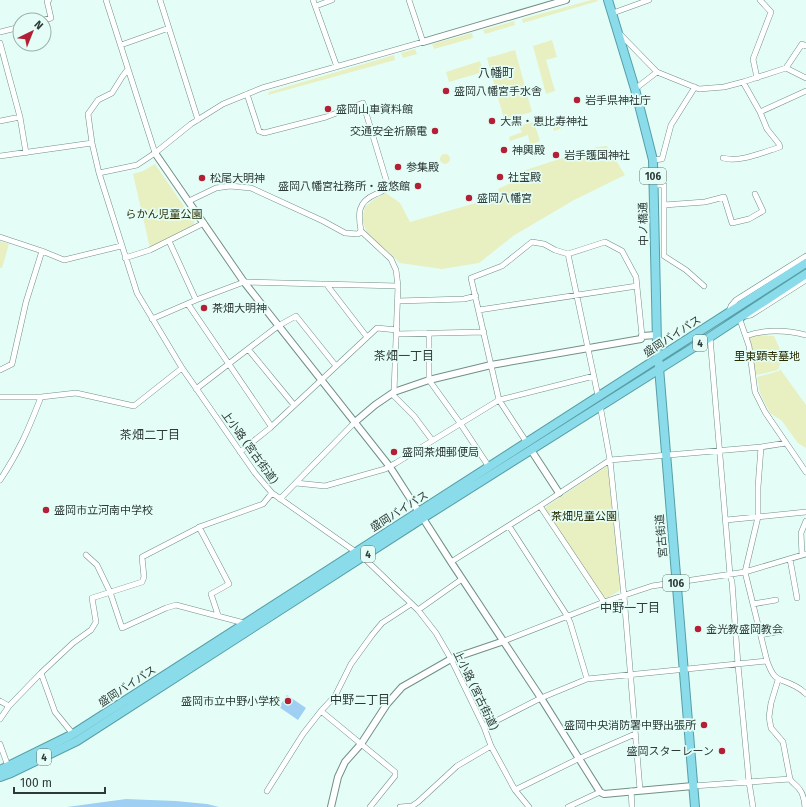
<svg xmlns="http://www.w3.org/2000/svg" width="806" height="807" font-family="'Fira Sans','Noto Sans JP',sans-serif">
<style>
.green{fill:#e8efc1}
.water{fill:#9fd0f3}
.lines{fill:none;stroke-linecap:round;stroke-linejoin:round}
.minor-casing{stroke:#728f88;stroke-width:6}
.tertiary-casing{stroke:#728f88;stroke-width:8}
.trunk-casing{stroke:#579ea7;stroke-width:10}
.minor{stroke:#fff;stroke-width:5}
.tertiary{stroke:#fff;stroke-width:6}
.trunk{stroke:#8adcea;stroke-width:8}
.poi-dot{fill:#b32035;stroke:#e4fef7;stroke-width:1.5}
.labels{text-anchor:middle;stroke-width:3.5;stroke-linejoin:round;paint-order:stroke}
.shield{fill:#e4fef7;stroke:#657571;stroke-width:1}
.shield-label{font-size:10px;font-weight:bold;fill:#2e3a37}
.poi-label{font-size:11px;fill:#2e3a37;stroke:#e4fef7;text-anchor:start}
.park-label{font-size:11px;fill:#292c02;stroke:#e4fef7}
.street-label{font-size:11px;fill:#2e3a37;stroke:#e4fef7}
.neighbourhood-label{font-size:12px;fill:#2e3a37;stroke:#e4fef7}
</style>
<rect width="100%" height="100%" fill="#e4fef7"/>
<path class="green" d="M591 0H597L598 1 523 23 522 19Z
M514 21 515 25 485 34 483 30Z
M472 33 473 38 434 49 432 44Z
M552 40 557 57 546 60 555 91 546 94 533 46Z
M415 49 417 54 403 58 401 53Z
M515 50 532 112 504 119 487 58Z
M394 55 395 60 268 95 269 92Z
M480 61 483 72 449 82 446 72Z
M577 118 578 122 554 131 553 127Z
M534 122 540 141 530 145 528 135 510 141 509 137 522 132 519 126Z
M607 146 625 175 574 200 513 236 479 263 442 269 400 263 367 233 362 220 365 207 373 200 386 193 400 203 410 222 500 196 498 189 511 183 510 175 597 147Z
M440 159a5 5 0 1 1 10 0a5 5 0 1 1-10 0Z
M155 164 194 221V225L150 248 133 174 143 171Z
M0 241 9 244 2 268H0Z
M757 335 774 336 783 356 778 370 756 375 749 337Z
M780 369 806 405V448L798 443 782 421 770 413 760 393 757 377 779 371Z
M607 466 608 467 620 588 619 591 607 598 603 596 545 509 547 506Z"/>
<path class="water" d="M287 695 306 708 298 720 279 707Z
M126 799 176 801 207 804 219 807H67Z"/>
<g class="lines">
<defs>
<path id="minor" d="M106 0 155 153
M160 0 198 120
M313 0 337 67
M316 6 332 0
M613 13 649 0
M44 20 51 18 47 1 49 0
M0 32 20 27
M620 34 657 72 699 89 724 87 743 82 786 68 806 78
M0 43 20 117 26 153
M121 45 169 28
M786 68 802 44 806 46
M128 69 122 77 112 93 98 100 88 114 92 143 99 173 137 293 182 368 255 473 272 493 363 557 418 610 436 633 451 659 484 727 491 746 515 790 529 807
M757 78 753 59 771 12 760 0
M635 89 657 72
M760 112 806 91
M0 121 20 117
M0 156 92 143
M723 158C739 163 764 152 780 147L779 144 767 129 760 112 743 82
M653 160 662 159 671 125 695 87
M99 173 137 165 155 153 191 124 223 104 262 88 423 42 409 0
M653 185H664V256L686 270 704 286
M189 201 216 188 230 186 251 188 323 221 345 233 358 234 361 231C358 214 357 202 376 194 381 192 385 191 388 186L363 103 326 117 264 133 259 131 247 94
M664 205 705 202 724 197 732 223 749 219 763 211 755 194
M361 231 391 259 396 270 398 286 394 392
M0 237 42 251 64 260 121 246
M169 241 196 300
M568 254 598 396
M125 258 150 250 204 223
M806 280 751 315 739 317 749 346 755 392 765 412 806 472
M327 285 367 337
M398 301 464 299 476 296
M188 304 271 426
M479 310 637 286
M729 312 731 306 736 300 806 256
M152 319 196 300 244 282 398 286
M429 333V380L460 423 489 467
M396 334 484 332
M746 336C764 329 788 330 806 335
M710 337 730 575 732 582 738 665 749 782 753 807
M248 349 294 405
M0 370 12 364 26 302 42 251
M196 389 278 326 296 316 336 366
M392 394 414 416 432 440
M0 397H41L76 393 134 406 182 368
M600 405 610 460 624 596 640 790
M527 443 499 400 471 278 502 266 532 242 544 244 555 250 568 254 605 242 622 251 636 277 642 336
M761 447 758 487V517L745 572 767 661C775 683 778 677 795 686 799 688 803 691 806 694
M240 452 270 428 377 328 397 330
M0 480C19 452 29 428 41 397
M296 483 325 486 385 469 396 463 499 400 594 376
M280 499 355 422
M540 506 604 602
M726 520 806 512
M509 526 566 614 570 622 587 679
M199 527 229 584 211 594 218 615
M86 555 97 565 110 592 122 628 166 608 176 605 244 623
M802 555 801 533 806 521
M790 559 797 598
M451 562 540 506 610 460 761 447 786 443
M753 604 776 600
M418 610 462 579
M761 635 781 631
M504 641 604 602 652 586 745 572 806 554
M41 673 55 712 73 734
M778 680 771 703 769 717 771 728 783 742 790 779C793 784 797 785 800 790 804 795 804 801 805 807
M0 701 9 706
M321 711 395 772V776L370 807
M0 719 9 706 41 673 73 643 91 630 96 622 92 598 142 582 144 577 142 557 202 526 263 504 272 493
M484 727 541 698 587 679 767 661
M0 744 9 769
M693 786 790 779
M515 790 580 758 635 734
M267 791 303 734 321 711 335 696 351 664 372 635 382 623 411 604
M631 791 632 807
M400 807 412 806 418 802 457 766 491 746
M568 807 600 792"/>
<path id="tertiary" d="M423 42 566 0
M155 153 244 282 390 467 451 562 541 698 600 792 604 794 693 786
M355 422 375 405 394 392 429 380 491 365 641 339 642 336 656 335
M531 450 559 493
M331 807 338 777 345 762 361 744 387 704 402 687 451 659 504 641"/>
<path id="trunk" d="M608 0 635 89 653 160 657 343 695 807
M0 770 73 734 806 263
M0 777 11 773 77 741 423 518 710 337 806 274"/>
</defs>
<use href="#minor" class="minor-casing"/>
<use href="#tertiary" class="tertiary-casing"/>
<use href="#trunk" class="trunk-casing"/>
<use href="#minor" class="minor"/>
<use href="#tertiary" class="tertiary"/>
<use href="#trunk" class="trunk"/>
</g>
<g class="poi-dot">
<circle cx="446" cy="91" r="4"/>
<circle cx="577" cy="100" r="4"/>
<circle cx="328" cy="109" r="4"/>
<circle cx="492" cy="121" r="4"/>
<circle cx="435" cy="131" r="4"/>
<circle cx="504" cy="150" r="4"/>
<circle cx="556" cy="155" r="4"/>
<circle cx="398" cy="167" r="4"/>
<circle cx="500" cy="177" r="4"/>
<circle cx="202" cy="178" r="4"/>
<circle cx="418" cy="186" r="4"/>
<circle cx="469" cy="198" r="4"/>
<circle cx="204" cy="308" r="4"/>
<circle cx="394" cy="452" r="4"/>
<circle cx="46" cy="510" r="4"/>
<circle cx="698" cy="629" r="4"/>
<circle cx="288" cy="701" r="4"/>
<circle cx="704" cy="725" r="4"/>
<circle cx="722" cy="751" r="4"/>
</g>
<g class="labels">
<g class="shield">
<rect x="640" y="168" width="26" height="16" rx="3"/>
<rect x="693" y="335" width="14" height="16" rx="3"/>
<rect x="361" y="546" width="14" height="16" rx="3"/>
<rect x="663" y="575" width="26" height="16" rx="3"/>
<rect x="37" y="749" width="14" height="16" rx="3"/>
</g>
<g class="shield-label">
<text x="653" y="180">106</text>
<text x="700" y="347">4</text>
<text x="368" y="558">4</text>
<text x="676" y="587">106</text>
<text x="44" y="761">4</text>
</g>
<g class="poi-label">
<text x="454" y="95">盛岡八幡宮手水舎</text>
<text x="585" y="104">岩手県神社庁</text>
<text x="336" y="113">盛岡山車資料館</text>
<text x="500" y="125">大黒・恵比寿神社</text>
<text x="427" y="135" text-anchor="end">交通安全祈願電</text>
<text x="512" y="154">神輿殿</text>
<text x="564" y="159">岩手護国神社</text>
<text x="406" y="171">参集殿</text>
<text x="508" y="181">社宝殿</text>
<text x="210" y="182">松尾大明神</text>
<text x="410" y="190" text-anchor="end">盛岡八幡宮社務所・盛悠館</text>
<text x="477" y="202">盛岡八幡宮</text>
<text x="212" y="312">茶畑大明神</text>
<text x="402" y="456">盛岡茶畑郵便局</text>
<text x="54" y="514">盛岡市立河南中学校</text>
<text x="706" y="633">金光教盛岡教会</text>
<text x="280" y="705" text-anchor="end">盛岡市立中野小学校</text>
<text x="696" y="729" text-anchor="end">盛岡中央消防署中野出張所</text>
<text x="714" y="755" text-anchor="end">盛岡スターレーン</text>
</g>
<g class="park-label">
<text x="164" y="218">らかん児童公園</text>
<text x="767" y="360">里東顕寺墓地</text>
<text x="584" y="520">茶畑児童公園</text>
</g>
<g class="street-label">
<text transform="translate(643 224) rotate(-91)" y="4">中ノ橋通</text>
<text transform="translate(672 336) rotate(-33)" y="4">盛岡バイパス</text>
<text transform="translate(250 447) rotate(54)" y="4">上小路 (宮古街道)</text>
<text transform="translate(399 511) rotate(-32)" y="4">盛岡バイパス</text>
<text transform="translate(661 536) rotate(-95)" y="4">宮古街道</text>
<text transform="translate(127 686) rotate(-33)" y="4">盛岡バイパス</text>
<text transform="translate(476 690) rotate(64)" y="4">上小路 (宮古街道)</text>
</g>
<g class="neighbourhood-label">
<text x="496" y="77">八幡町</text>
<text x="404" y="360">茶畑一丁目</text>
<text x="150" y="439">茶畑二丁目</text>
<text x="630" y="612">中野一丁目</text>
<text x="360" y="704">中野二丁目</text>
</g>
</g>
<g transform="translate(32 32) rotate(43)"><circle r="19" fill="#e4fef7" stroke="#9bb0aa"/>
<path d="M0-3L7 15L0 10L-7 15Z" fill="#b32035"/>
<text y="-6" font-size="11" font-weight="bold" text-anchor="middle" fill="#2e3a37">N</text>
</g>
<path d="M14 787v6h91v-6" fill="none" stroke="#2e3a37" stroke-width="2"/>
<text x="20" y="787" font-size="12" fill="#2e3a37" stroke="#e4fef7" stroke-width="3" paint-order="stroke">100 m</text>
</svg>
